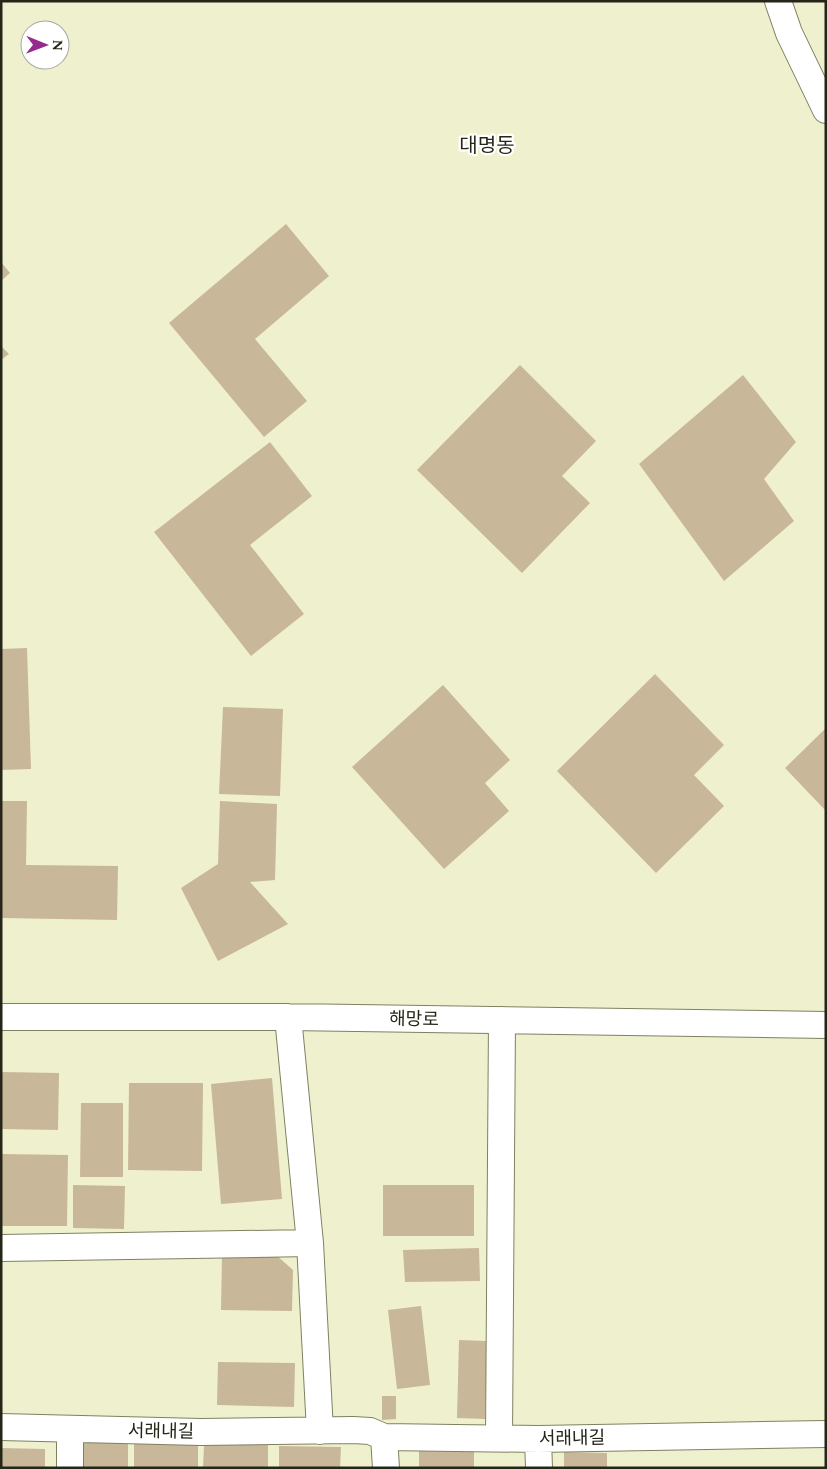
<svg xmlns="http://www.w3.org/2000/svg" width="827" height="1469" font-family="Spectral,'Noto Sans KR',serif">
<style>
.building{fill:#c8b798}
.lines{fill:none;stroke-linecap:round;stroke-linejoin:round}
.minor-casing{stroke:#7f8061;stroke-width:28}
.minor{stroke:#fff;stroke-width:26}
.labels{text-anchor:middle;stroke-width:4.5;stroke-linejoin:round;paint-order:stroke}
.street-label{font-size:18px;fill:#252518;stroke:#fff}
.quarter-label{font-size:20px;fill:#252518;stroke:#fff}
</style>
<rect width="100%" height="100%" fill="#eff1ce"/>
<path class="building" d="M286 224 329 276 255 339 307 401 264 437 169 323Z
M1 262 10 273 1 281Z
M1 346 9 354 1 360Z
M520 365 596 441 562 476 590 503 522 573 417 470Z
M743 375 796 442 764 479 794 521 724 581 639 464Z
M270 442 312 496 250 545 304 614 251 656 154 532Z
M27 648 31 769 1 770V649Z
M655 674 724 745 694 775 724 806 656 873 557 771Z
M443 685 510 760 485 783 509 811 444 869 352 767Z
M223 707 283 709 280 796 219 794Z
M826 728V811L785 768Z
M1 801H27L26 865 118 866 117 920 1 918Z
M220 801 277 804 275 880 250 882 288 924 218 961 181 888 218 864Z
M1 1072 59 1073 58 1130 1 1129Z
M272 1078 282 1199 221 1204 211 1084Z
M129 1083H203L202 1171 128 1170Z
M81 1103H123V1177H80Z
M1 1154 68 1155 67 1226H1Z
M73 1185 125 1186 124 1229 73 1228Z
M383 1185H474V1236H383Z
M479 1248 480 1281 405 1282 403 1250Z
M222 1254 276 1255 293 1270 292 1311 221 1310Z
M421 1306 430 1385 397 1389 388 1310Z
M459 1340 487 1341 485 1419 457 1418Z
M218 1362 295 1363 294 1407 217 1405Z
M382 1396H396V1419L382 1420Z
M78 1441 128 1442V1468H78Z
M134 1441 198 1442V1468H134Z
M204 1445H268V1468H203Z
M279 1446 341 1447 340 1468H279Z
M1 1448 45 1449V1468H1Z
M419 1451 474 1452V1468H419Z
M564 1452 607 1453V1468H564Z"/>
<g class="lines">
<defs>
<path id="minor" d="M778 1 789 33 826 110
M1 1017H288L826 1025
M288 1017 310 1243 320 1431
M1 1248 310 1243
M1 1427 201 1432 353 1430 370 1431 384 1437 538 1439 826 1434
M384 1437 386 1468
M499 1437 502 1020
M538 1439 539 1468
M70 1468V1429"/>
</defs>
<use href="#minor" class="minor-casing"/>
<use href="#minor" class="minor"/>
</g>
<g class="labels">
<g class="street-label">
<text transform="translate(414 1019) rotate(1)" y="6">해망로</text>
<text transform="translate(161 1431) rotate(1)" y="6">서래내길</text>
<text transform="translate(572 1438) rotate(-1)" y="6">서래내길</text>
</g>
<g class="quarter-label">
<text x="487" y="152">대명동</text>
</g>
</g>
<rect width="827" height="1469" fill="none" stroke="#252518" stroke-width="5"/>
<g transform="translate(45 45) rotate(91)"><circle r="24" fill="#ffffff" stroke="#a8a8a3"/>
<path d="M0-4L9 19L0 12L-9 19Z" fill="#962b8e"/>
<text y="-8" font-size="14" font-weight="bold" text-anchor="middle" fill="#252518">N</text>
</g>
</svg>
